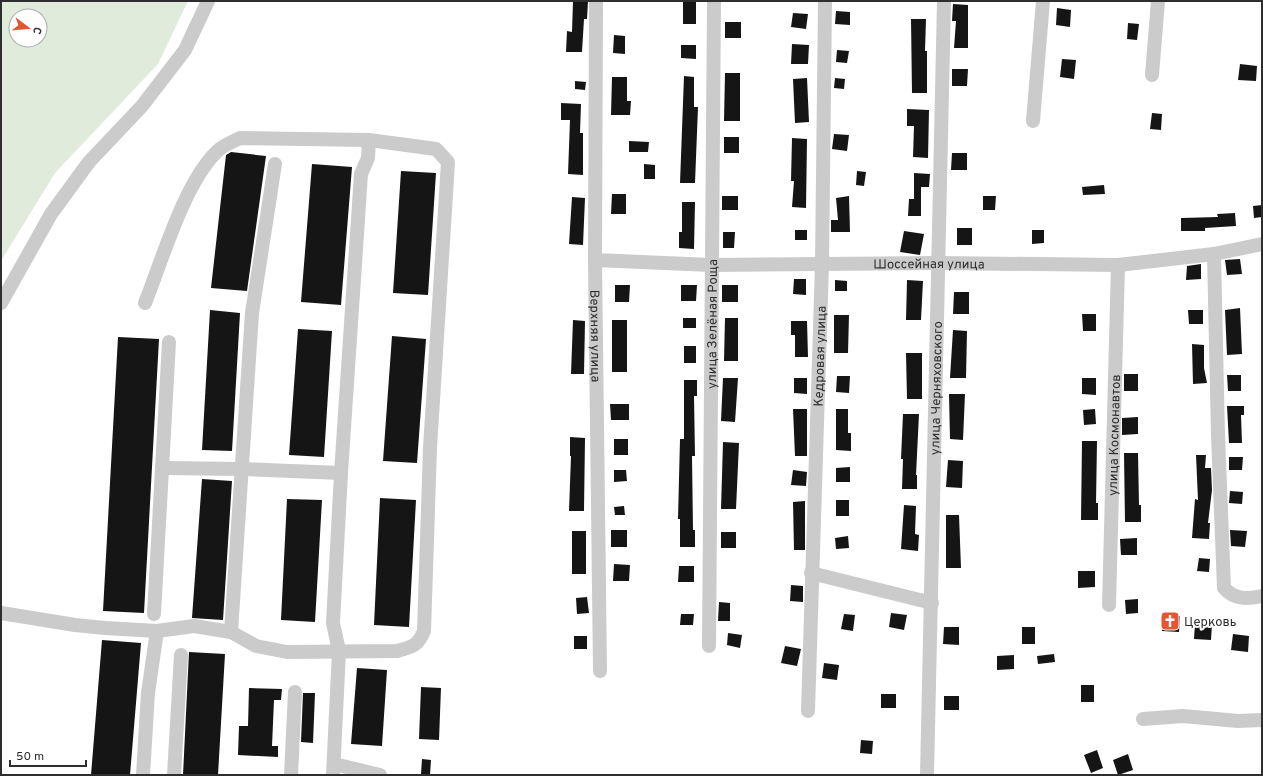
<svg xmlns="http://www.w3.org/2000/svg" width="1263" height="776" font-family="Overpass,sans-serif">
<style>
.green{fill:#e0ebdc;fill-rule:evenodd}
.building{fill:#151515}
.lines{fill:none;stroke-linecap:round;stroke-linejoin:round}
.minor{stroke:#cbcbcb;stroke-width:14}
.labels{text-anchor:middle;stroke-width:4;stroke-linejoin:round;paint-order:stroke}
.street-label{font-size:13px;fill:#2e2e2e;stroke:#fff}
.poi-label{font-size:13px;fill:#2e2e2e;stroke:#fff;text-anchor:start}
</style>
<rect width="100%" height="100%" fill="#fff"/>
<path class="green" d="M1 1H188L158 64 55 173 1 261ZM16 16H40V40H16Z"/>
<path class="building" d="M573 1H588L587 19H584L582 52H566L567 31 572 32Z
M683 1H696V24H683Z
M953 4 968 5V48H954L956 21H952Z
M1057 8 1071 10 1070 27 1056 25Z
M836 11 850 12V25L835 24Z
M793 13 808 14 806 29 791 27Z
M911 19H926L925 51H927V93H912Z
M725 22H741V38H725Z
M1128 23 1139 24 1137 40 1127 39Z
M614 35 625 36V54L613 53Z
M792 44 809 45 808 64H791Z
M681 45H696V59L681 58Z
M837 50 849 51 847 63 836 62Z
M1062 59 1076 60 1074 79 1060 77Z
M1240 64 1257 66 1256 81 1238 80Z
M952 69H968L967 86H952Z
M725 73H740V121H724Z
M684 76 694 77V107H698L695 183H680Z
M612 77H627V101H631L630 115H611Z
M807 78 809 122 795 123 793 79Z
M835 78 845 79 844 89 834 88Z
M575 81 586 82 585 90 575 89Z
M561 103 581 104 580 133H583V175L568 174 570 120H561Z
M907 109 929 110 928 158 913 157 914 126H907Z
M1152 113 1162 114 1161 130 1150 129Z
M834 134 849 135 847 151 832 149Z
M724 137H739V153H724Z
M792 138 807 139 806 208 792 207 794 181H791Z
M629 141 649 142 648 152H629Z
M231 152 266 156 247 291 211 288 226 155Z
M952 153H967V170H951Z
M312 164 352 167 341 305 301 302Z
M644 164 655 165V179H644Z
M401 171 436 173 428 295 393 293Z
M857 171 866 172 864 186 856 185Z
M914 173 930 174 929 187H921V216H908L909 199H914Z
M1104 185 1105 194 1083 195 1082 187Z
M612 194H626V214H611Z
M722 196H738V210H722Z
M849 196 850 232H831V220H838L836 198Z
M983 196H996L995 210H983Z
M572 197 585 198 583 245 569 244Z
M682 202H695L694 249 679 248V232H682Z
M1262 205V217L1254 218 1253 206Z
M1235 213 1236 226 1205 228V231H1181V218L1218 217 1217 214Z
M957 228H972V245H957Z
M795 230H807V240H795Z
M1032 230H1044V243L1032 244Z
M904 231 924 234 920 255 900 252Z
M723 232H735L734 248H723Z
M1240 259 1242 274 1227 275 1225 260Z
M1201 264V279L1186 280 1187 266Z
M794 279H806V295L793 294Z
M835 280 847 281V291H835Z
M907 280 923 281 921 320H906Z
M615 285H630L629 302H615Z
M681 285H697L696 301H681Z
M722 285H738V302H722Z
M954 292H969V314H953Z
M1240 308 1242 354 1227 355 1225 310Z
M210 310 240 313 232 451 202 450Z
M1188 310H1203V324H1189Z
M1082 314H1096V331H1083Z
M834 315H849L848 353H834Z
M683 318H696V328H683Z
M725 318H738V361H724Z
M573 320 585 321 584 374H571Z
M612 320H627V372H612Z
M791 321H807L808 357H795V335H791Z
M298 329 332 331 324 457 289 455Z
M953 330 967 331 966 378H950Z
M392 336 426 339 417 463 383 461Z
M118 337 159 339 144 613 103 611Z
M1192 344 1204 345V368L1207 383 1193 384Z
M684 346H696V363H684Z
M906 353H922V399H907Z
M1124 374H1138V391H1124Z
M1227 375H1241V391H1228Z
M837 376H850L849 393 836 392Z
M723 378H738L735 422 721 421Z
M794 378H807V394L794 393Z
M1082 378H1096V395L1082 394Z
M684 380H697V396H694L695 456H692L693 530H695V547H680V519H678L680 439H684Z
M949 394H965L963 440 950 439Z
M610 404H629V420H611Z
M1227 406H1244V415H1241L1242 443H1229Z
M793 409H807V456H795Z
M836 409H848V433H851V451L836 450Z
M1095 409 1096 424 1084 425 1083 410Z
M903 414H919L916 475H917V489H902L903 459H901Z
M1138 417V434L1122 435V418Z
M570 437 585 438 584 511H569L571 456H570Z
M614 439H628V455H614Z
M1082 441H1097L1096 503H1098V520H1081Z
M723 442 739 443 736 509H721Z
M1124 453H1138L1139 505H1141V522H1125Z
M1196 455H1206L1205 468H1211L1212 490 1208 523H1210L1209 539 1192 538 1195 499 1198 500Z
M1229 457H1243L1242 470H1229Z
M948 460 963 461 962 488 946 487Z
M850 467V482H836V468Z
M614 470H626L627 481 614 482Z
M793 470 807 472 806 486 791 485Z
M202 479 232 481 223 620 192 618Z
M1230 491 1243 492 1242 504 1229 503Z
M380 498 416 500 409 627 374 625Z
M287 499 322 500 315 622 281 620Z
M836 500H849V516H836Z
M805 501V550H794L793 502Z
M904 505 916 506 915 534 919 535 918 551 901 549Z
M624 506 625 515H615L614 507Z
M946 515H959L961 568H946Z
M611 530H627V547H611Z
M1230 530 1247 531 1245 547 1231 546Z
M572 531H586V574H572Z
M721 532H736V548H721Z
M848 536 849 548 836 549 835 538Z
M1137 538V555H1121L1120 539Z
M1199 558 1210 559 1209 572 1197 571Z
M614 564 630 565 629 581H613Z
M679 566H694V582H678Z
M1078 571H1095V587L1078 588Z
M791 585 803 586V602L790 601Z
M587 597 589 613 577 614 576 598Z
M1138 599V613L1126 614 1125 600Z
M719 602 730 603V621H718Z
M891 613 907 615 904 630 889 627Z
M681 614H694L693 625H680Z
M844 614 855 615 853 631 841 629Z
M1163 615 1180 616 1179 632 1162 631Z
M1195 623 1212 624 1211 640 1194 639Z
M944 627H959V645L943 644Z
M1022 627H1035V644H1022Z
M728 633 742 635 740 648 727 645Z
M1233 634 1249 636 1248 652 1231 650Z
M574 636H587V649H574Z
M102 640 141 643 130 775H91Z
M785 646 801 649 797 666 781 663Z
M189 652 225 654 218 775H183Z
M1054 654 1055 662 1038 664 1037 656Z
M1014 655V669L997 670V656Z
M824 663 839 665 837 680 822 678Z
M357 668 387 670 382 746 351 744Z
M1081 685H1094V702H1081Z
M421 687 441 688 439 740 419 739Z
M249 688 282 689 281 700H274L272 746H278V757L238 755 239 726H248Z
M303 693H315L313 743 301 742Z
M881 694H896V708H881Z
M944 696H959V710H944Z
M861 740 873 741 872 754 860 753Z
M1097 750 1103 768 1091 773 1084 755Z
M1128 754 1133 770 1118 775 1113 760Z
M422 759 431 760 430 775 421 774Z"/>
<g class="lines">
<g class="minor">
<path id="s1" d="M596 1 595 260 600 671"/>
<path d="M1152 75 1158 1"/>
<path d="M1033 121 1043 1"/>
<path d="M1214 254 1218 435 1224 588C1235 600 1247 599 1262 596"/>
<path id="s2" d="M595 260 711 265 938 263 1118 265 1214 254 1262 244"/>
<path d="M1 303 51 214 89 162 142 106 185 50 208 1"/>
<path d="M163 468 242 469 341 473"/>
<path d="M811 573 932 603"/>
<path id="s3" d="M1109 605 1118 265"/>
<path d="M1 613 75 625 105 628 157 631 194 626 231 632 256 646 287 652 397 651C412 647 418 646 424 631L430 448 448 162 436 149 369 140 240 138C234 141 227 144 221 148 186 176 162 261 145 303"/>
<path d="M154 614 169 342"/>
<path d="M231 632 252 313 275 164"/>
<path id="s4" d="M709 646 714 1"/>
<path id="s5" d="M808 711 822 264 825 1"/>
<path d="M1143 719 1183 716 1238 721 1262 720"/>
<path d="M334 764 380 775"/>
<path d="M143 775 148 693 157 631"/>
<path d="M174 775 181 655"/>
<path d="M291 775 295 692"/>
<path d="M333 775 339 651 333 623 341 473 361 174 368 158 369 140"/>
<path id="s6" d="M927 775 944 1"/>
</g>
</g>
<defs>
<symbol id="church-square" viewBox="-11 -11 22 22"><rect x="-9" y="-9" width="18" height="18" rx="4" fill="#e45531" stroke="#fff"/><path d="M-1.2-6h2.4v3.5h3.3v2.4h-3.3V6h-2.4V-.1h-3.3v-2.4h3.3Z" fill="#fff"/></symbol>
</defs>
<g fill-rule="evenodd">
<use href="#church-square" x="1159" y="610" width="22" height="22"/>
</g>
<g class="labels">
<g class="street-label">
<text dy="5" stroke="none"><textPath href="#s2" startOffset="334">Шоссейная улица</textPath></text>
<text dy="5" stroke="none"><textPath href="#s4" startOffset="322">улица Зелёная Роща</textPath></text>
<text dy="5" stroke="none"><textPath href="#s1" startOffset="335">Верхняя улица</textPath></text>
<text dy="5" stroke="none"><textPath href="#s5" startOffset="355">Кедровая улица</textPath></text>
<text dy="5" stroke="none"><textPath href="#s6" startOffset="387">улица Черняховского</textPath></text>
<text dy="5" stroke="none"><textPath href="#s3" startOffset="170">улица Космонавтов</textPath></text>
</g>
<g class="poi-label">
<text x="1184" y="626">Церковь</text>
</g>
</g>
<rect width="1263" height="776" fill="none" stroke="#2e2e2e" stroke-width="4"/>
<g transform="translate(28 28) rotate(106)"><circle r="19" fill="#ffffff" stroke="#ababab"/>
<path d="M0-3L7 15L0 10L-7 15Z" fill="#e45531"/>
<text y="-6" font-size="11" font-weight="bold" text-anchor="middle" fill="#2e2e2e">С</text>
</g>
<path d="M10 760v6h76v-6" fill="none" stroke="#2e2e2e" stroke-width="2"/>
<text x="16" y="760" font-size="12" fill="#2e2e2e" stroke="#ffffff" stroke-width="3" paint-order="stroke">50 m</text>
</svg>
